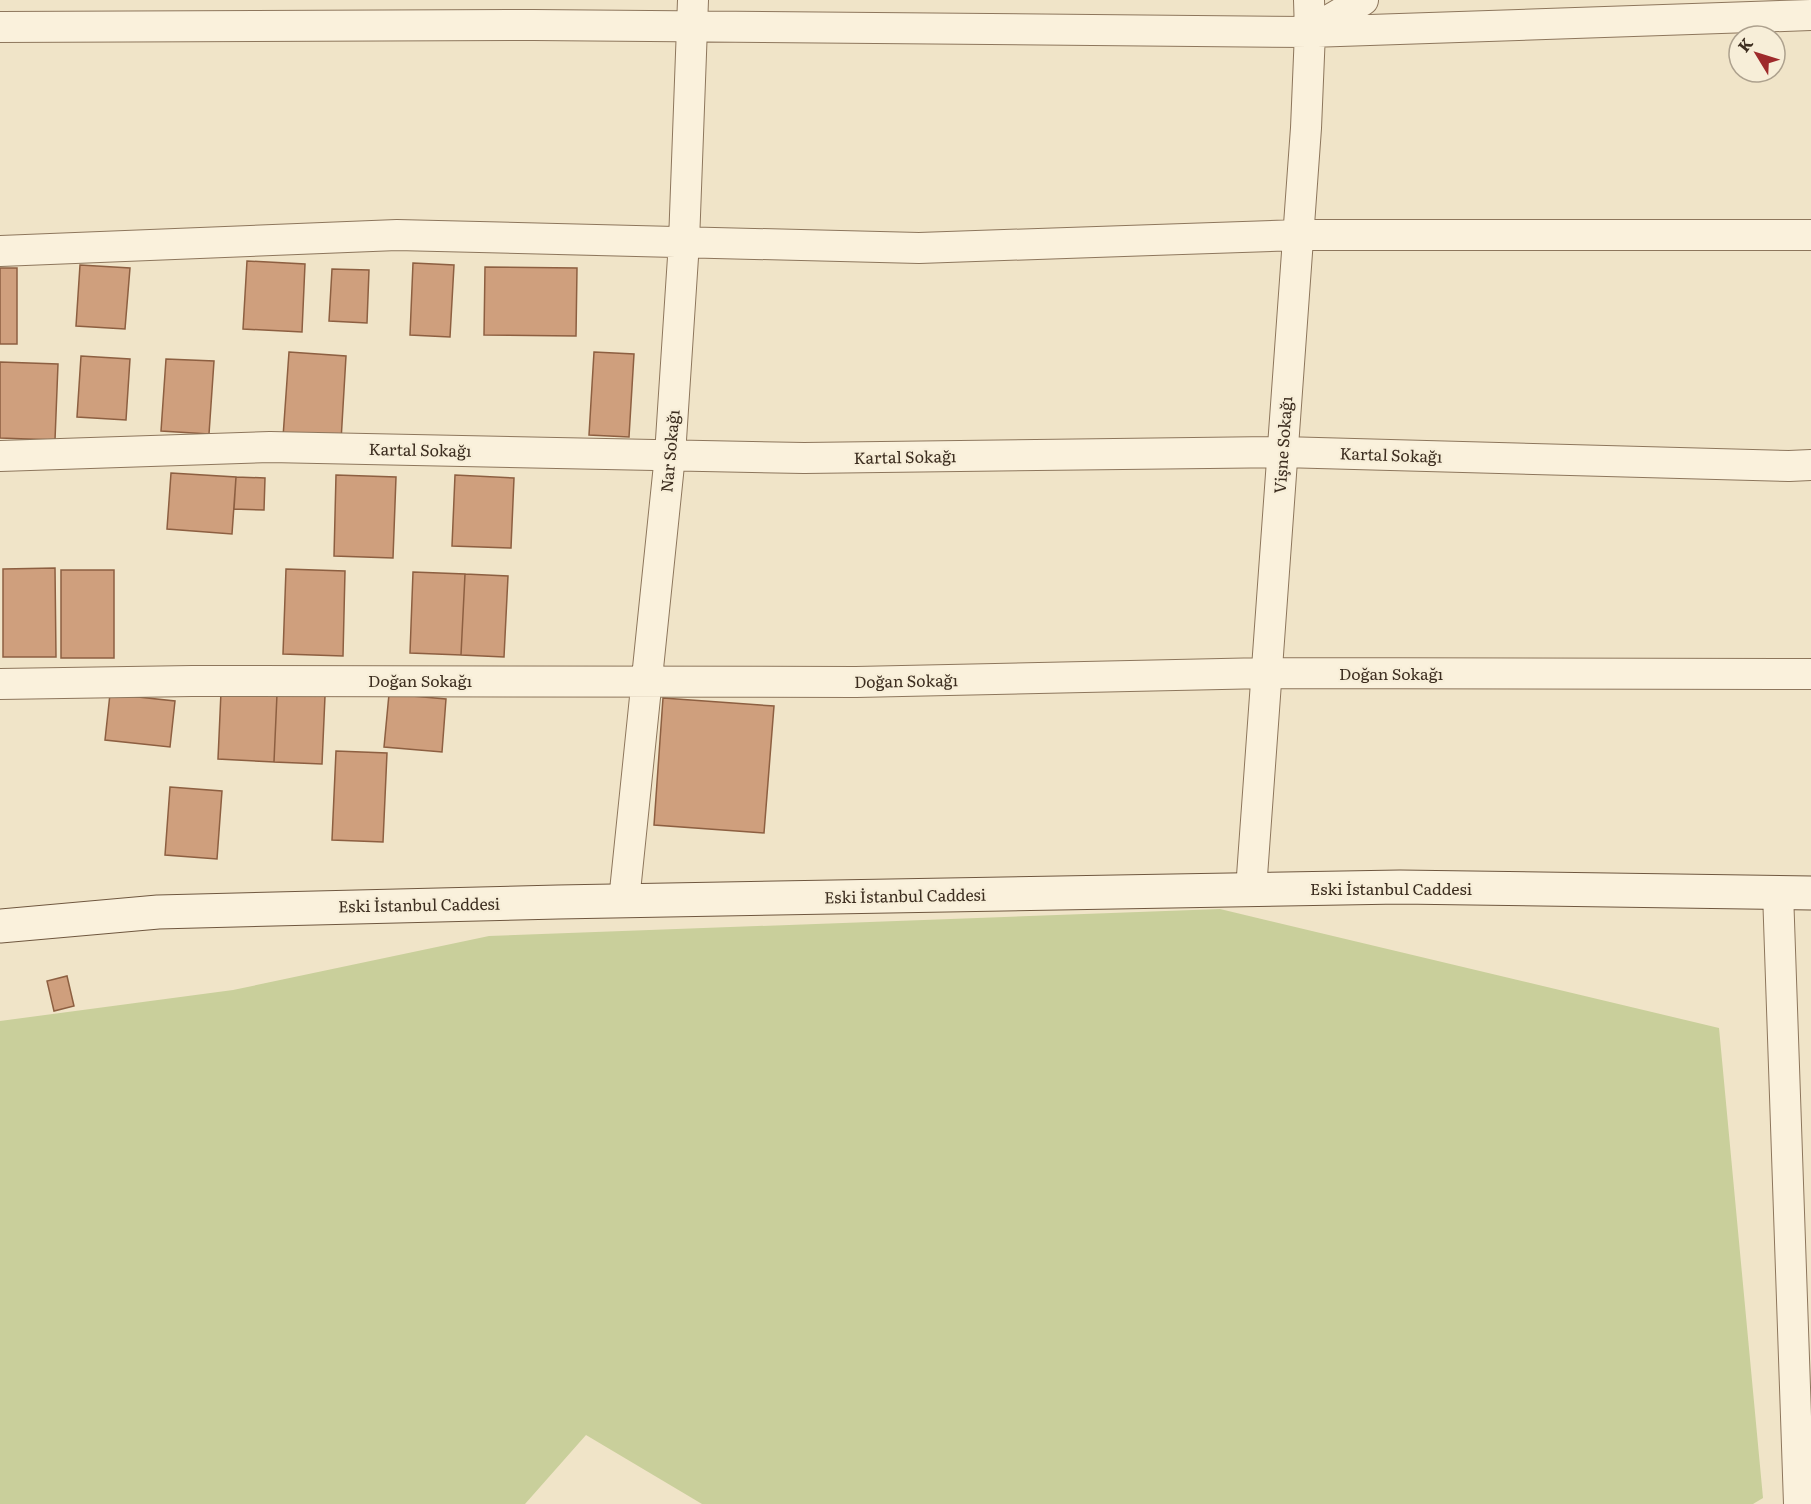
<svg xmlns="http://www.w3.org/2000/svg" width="1811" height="1504" font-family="Literata,serif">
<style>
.green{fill:#c9cf9b}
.building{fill:#cf9f7d;stroke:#8d5f41;stroke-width:1.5}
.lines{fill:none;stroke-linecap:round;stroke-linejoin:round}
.street-casing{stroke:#8d765c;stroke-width:32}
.secondary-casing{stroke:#6f573f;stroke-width:35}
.street{stroke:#faf1dc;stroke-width:30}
.secondary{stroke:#faf1dc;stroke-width:33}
.labels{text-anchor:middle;stroke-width:4.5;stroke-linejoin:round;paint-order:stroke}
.street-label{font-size:16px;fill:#3d2e20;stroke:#f7eed8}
</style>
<rect width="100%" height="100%" fill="#f0e4c8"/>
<path class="green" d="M1220 909 1719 1028 1763 1498 1753 1504H702L586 1435 525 1504H0V1021L233 990 489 936Z"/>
<path class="building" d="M247 261 305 264 302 332 243 329Z
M413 263 454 265 450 337 410 335Z
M80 265 130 268 125 329 76 326Z
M485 267 577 268 576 336 484 335Z
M0 268H17V344H0Z
M332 269 369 270 367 323 329 321Z
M289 352 346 356 341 441 283 437Z
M594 352 634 354 629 437 589 435Z
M81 356 130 359 126 420 77 417Z
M166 359 214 361 209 434 161 431Z
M0 362 58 364 55 440 0 438Z
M171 473 236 477 232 534 167 529Z
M336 475 396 477 393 558 334 556Z
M455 475 514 478 511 548 452 546Z
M236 477 265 478 264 510 234 509Z
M55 568 56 657H3V569Z
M286 569 345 571 343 656 283 654Z
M61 570H114V658H61Z
M413 572 465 574 461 655 410 653Z
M465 574 508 576 504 657 461 655Z
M221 692 277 694 274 762 218 759Z
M110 694 175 701 170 747 105 740Z
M277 694 325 696 322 764 274 762Z
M389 694 446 699 442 752 384 747Z
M663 698 774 706 764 833 654 825Z
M336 751 387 753 383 842 332 840Z
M170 787 222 791 217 859 165 855Z
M67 976 74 1006 54 1011 47 981Z"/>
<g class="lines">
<defs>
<path id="street" d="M0 27 534 25 1310 32 1811 15
M1311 31 1363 0
M0 251 397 235 919 248 1298 235H1811
M0 456 270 447 804 458 1282 452 1789 466 1811 465
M0 684 192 681 856 682 1267 673 1811 674
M1251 890 1306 128 1310 32 1309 0
M1778 892 1799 1504
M624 901 670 455 684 242 693 0"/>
<path id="secondary" d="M0 926 158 912 558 902 1400 887 1811 893"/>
</defs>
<use href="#street" class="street-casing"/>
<use href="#secondary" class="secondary-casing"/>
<use href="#street" class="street"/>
<use href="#secondary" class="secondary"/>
</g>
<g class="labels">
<g class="street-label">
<text transform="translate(1283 445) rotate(-86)" y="6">Vişne Sokağı</text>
<text transform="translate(420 450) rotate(1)" y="6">Kartal Sokağı</text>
<text transform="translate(670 451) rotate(-85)" y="6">Nar Sokağı</text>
<text transform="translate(1391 455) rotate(2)" y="6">Kartal Sokağı</text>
<text transform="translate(905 457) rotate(-1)" y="6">Kartal Sokağı</text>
<text x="1391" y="680">Doğan Sokağı</text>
<text x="420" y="687">Doğan Sokağı</text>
<text transform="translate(906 681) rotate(-1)" y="6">Doğan Sokağı</text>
<text x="1391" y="895">Eski İstanbul Caddesi</text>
<text transform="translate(905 896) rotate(-1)" y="6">Eski İstanbul Caddesi</text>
<text transform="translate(419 905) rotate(-1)" y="6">Eski İstanbul Caddesi</text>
</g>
</g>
<g transform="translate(1757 54) rotate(308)"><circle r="28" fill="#f7eed8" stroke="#ada18e" stroke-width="1.5"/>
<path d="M0-4.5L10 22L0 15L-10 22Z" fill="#9e2a2b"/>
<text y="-9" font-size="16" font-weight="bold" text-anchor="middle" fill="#3d2e20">K</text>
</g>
</svg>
